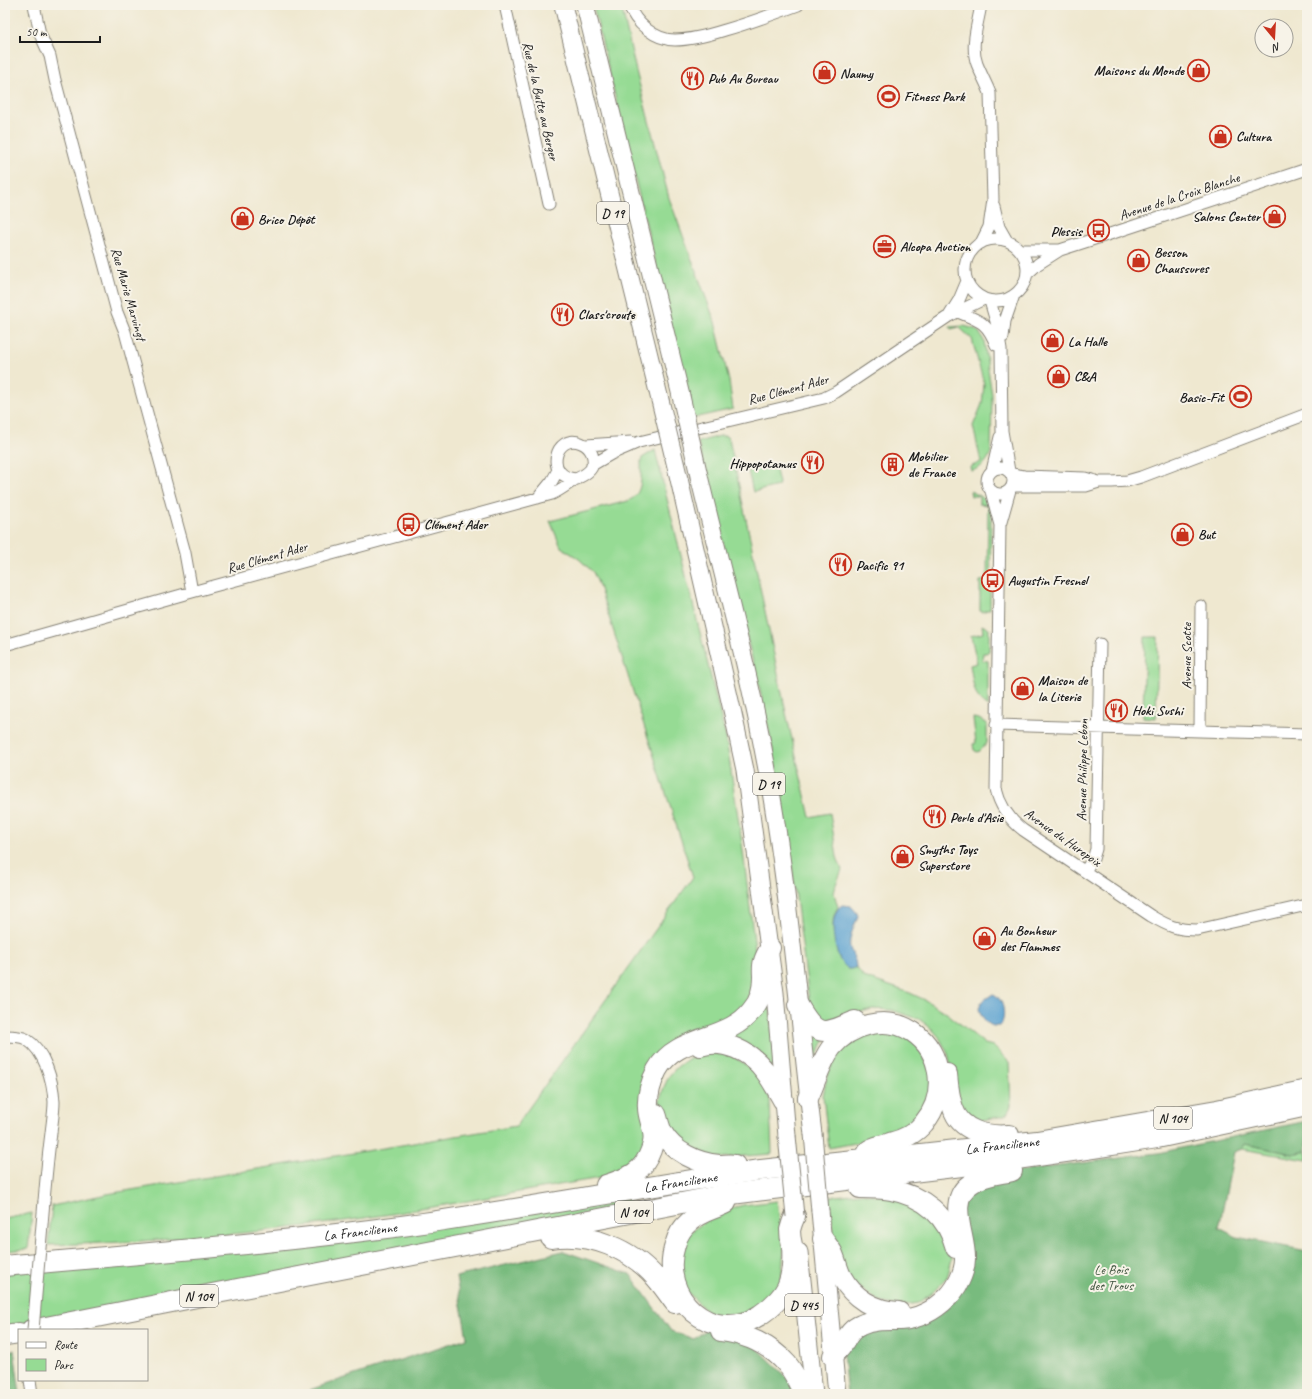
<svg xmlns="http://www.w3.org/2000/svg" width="1312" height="1399" font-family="Caveat,sans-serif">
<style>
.green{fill:#96db94;stroke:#597c58}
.forest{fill:#78bb7e;stroke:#4a6c4d}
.water{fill:#5aa1d0;stroke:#3b5e76}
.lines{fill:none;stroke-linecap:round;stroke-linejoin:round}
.street-casing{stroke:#868276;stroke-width:13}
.primary-casing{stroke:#868276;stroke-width:19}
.highway-casing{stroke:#868276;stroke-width:22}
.street{stroke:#fff;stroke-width:11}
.primary{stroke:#fff;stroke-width:17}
.highway{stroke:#fff;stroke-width:20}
.street-bridge-casing{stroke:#868276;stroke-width:13;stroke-linecap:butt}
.primary-bridge-casing{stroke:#868276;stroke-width:19;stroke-linecap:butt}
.street-bridge{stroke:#fff;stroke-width:11}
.primary-bridge{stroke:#fff;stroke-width:17}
.labels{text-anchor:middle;stroke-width:4;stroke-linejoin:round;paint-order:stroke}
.shield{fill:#f7f3e8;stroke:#5e5c59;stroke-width:1}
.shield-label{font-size:13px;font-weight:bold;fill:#1c1c1c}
.poi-label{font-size:14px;font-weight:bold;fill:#1c1c1c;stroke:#f7f3e8;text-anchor:start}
.street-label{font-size:14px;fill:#1c1c1c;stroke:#f7f3e8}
.park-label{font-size:14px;fill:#415540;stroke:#f7f3e8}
</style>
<rect width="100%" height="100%" fill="#f7f3e8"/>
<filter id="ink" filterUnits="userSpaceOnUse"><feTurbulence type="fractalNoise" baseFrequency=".025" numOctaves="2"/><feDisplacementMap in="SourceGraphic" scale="8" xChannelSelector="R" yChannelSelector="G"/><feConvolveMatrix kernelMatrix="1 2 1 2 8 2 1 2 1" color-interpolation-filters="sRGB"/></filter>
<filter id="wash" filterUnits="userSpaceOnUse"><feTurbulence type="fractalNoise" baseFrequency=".012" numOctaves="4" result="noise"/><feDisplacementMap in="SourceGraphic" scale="16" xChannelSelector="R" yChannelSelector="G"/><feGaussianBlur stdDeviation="0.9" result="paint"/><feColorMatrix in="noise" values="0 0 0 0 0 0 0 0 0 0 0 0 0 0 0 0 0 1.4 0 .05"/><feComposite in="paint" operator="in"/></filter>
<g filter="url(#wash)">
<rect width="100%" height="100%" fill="#efe8d0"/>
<path class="green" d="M593 5H621L636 71 669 198 715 322 729 381 733 409 693 418Z
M964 326 975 329 979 332 984 341 985 348 992 395 991 452C987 463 981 468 971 471L970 467 981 462 973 426 982 404 984 384 972 339 959 327 951 329 950 327Z
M720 436H726L729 439 746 519 786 713 810 817 830 813 837 857 842 870 836 884 834 893 838 907C824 928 843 951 852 969L856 967 864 977 910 993 925 1000 948 1014 985 1044 993 1046 1009 1062 1011 1105 1008 1113 1004 1116 971 1122 962 1111 948 1054 939 1037 932 1029 919 1019 891 1010 872 1009 823 1022 815 1016 810 1008 791 858 773 750 762 698 698 442Z
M655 450 726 738 742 843 755 949V970L751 991 746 1005 733 1018 667 1047 645 1145 629 1168 612 1176C539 1188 465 1202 391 1214 278 1232 163 1242 48 1245L52 1206 107 1194 516 1126 693 877 598 583 593 572 579 559 561 547 550 521 628 501C644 494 641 475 641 461L642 458Z
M772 466H775L779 483 778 486 753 492 748 471Z
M970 491C982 496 988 500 991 513L990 609 982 612 980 611V581L987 580 988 505 979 504V496H971Z
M982 625 989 629V651L986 653H983L982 660 988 661V707C973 699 973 680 970 665L977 663 971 636 983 633Z
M1145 637H1158L1156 718 1143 717Z
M973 718 979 719 987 724V743L980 751 977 752 974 750 973 744 976 743Z
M766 1003 770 1007 775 1064 772 1067 732 1036Z
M876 1029 913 1038 934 1077 928 1104 911 1125 888 1137 829 1148 823 1096 827 1076 839 1051 851 1040Z
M809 1033 826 1037 813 1063Z
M706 1053 730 1055 740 1061 750 1068 766 1087 770 1101 772 1154 704 1159 676 1143 660 1113V1100L664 1087 669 1076 677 1067 688 1059Z
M1245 1144 1293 1154 1307 1151V1160L1242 1149Z
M859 1193 898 1198 932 1216 950 1246 952 1259 947 1278 932 1293 918 1303 898 1306 880 1302 850 1281 836 1248 829 1197Z
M629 1199 630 1205 5 1328V1272Z
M777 1201 784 1249 781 1284 753 1313 711 1316 677 1281 684 1237 719 1211 744 1205Z
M32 1213 28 1249 5 1251V1219Z"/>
<path class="forest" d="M1307 1121V1151L1293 1154 1245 1144 1242 1149 1234 1152 1219 1228 1237 1237 1307 1251V1394H847L842 1345 849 1333 901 1320 961 1278 958 1203 999 1174 1158 1153Z
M563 1251 630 1274 671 1331 694 1339 707 1329 745 1336 804 1394H310L309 1390 467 1338 456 1277Z
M14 1350 20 1394H5V1352Z"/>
<path class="water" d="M842 905 851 906 857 913 858 916C855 925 848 938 850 948 852 955 856 959 856 967L852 969H848C846 967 843 964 841 962 834 949 827 915 842 905Z
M993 994C1004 998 1006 1016 1001 1025 991 1030 982 1019 979 1009L981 1002Z"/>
</g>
<g filter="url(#ink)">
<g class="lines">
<defs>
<path id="street" d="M34 5 40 34 50 56 55 80 117 312 125 332 185 553 192 592
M505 5 549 204
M629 5C635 23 655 40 675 40 692 40 709 35 725 30 750 23 774 14 798 5
M994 206 999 227 1007 241
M965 270a31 31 0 1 1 62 0a31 31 0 1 1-62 0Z
M981 243 989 227 993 200 990 93C986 83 981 74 977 64 970 46 978 23 981 5
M1020 250H1060L1113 233 1307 169
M1027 274 1038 264 1060 250
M990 301 997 325 1001 349 1002 431 1009 471
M958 312C980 321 987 322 996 345
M949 316 959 300 967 281
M1003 337 1005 321 1014 295
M586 445 631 442
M592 465 611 454 639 442 824 398 836 392 949 316 984 299
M987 481a13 13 0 1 1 26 0a13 13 0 1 1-26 0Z
M992 471 1000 437
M1012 474 1024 476 1085 478 1099 482H1112L1127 481 1141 477 1307 414
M1012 486H1086L1099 482
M991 491 1000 525 996 789C1000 807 1009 819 1023 830L1151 916C1168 926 1177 930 1197 930L1307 905
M538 498 552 481 558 470
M1001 522 1010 490
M5 645 192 592 552 494C561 490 568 484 576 479 587 474 597 468 592 454 590 449 586 445 581 443 555 432 543 478 577 479
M996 725 1307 734
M1200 731 1201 606
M1085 871 1093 859 1096 849 1100 644
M5 1036C12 1036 20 1036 26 1039 45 1051 53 1081 54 1102 54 1112 52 1123 51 1133 48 1156 46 1178 44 1201
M30 1380 32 1394"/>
<path id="primary" d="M563 5 660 400
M585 5 681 396
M699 476C722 572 748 667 766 764 789 886 798 1011 813 1134
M679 479 733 714 745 770 775 993 787 1136
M820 1211 837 1394
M799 1252 814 1394"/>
<g id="highway">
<path d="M798 1005C817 1038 822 1035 855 1021"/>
<path d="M700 1046C723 1038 751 1052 765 1071 772 1080 777 1090 783 1100"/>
<path d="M947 1074C948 1085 949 1097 953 1108 960 1131 987 1137 1009 1135"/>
<path d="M808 1098C816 1081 820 1063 831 1048 850 1025 886 1014 913 1032 943 1052 947 1096 924 1123 916 1133 902 1140 890 1143 883 1146 874 1146 868 1151"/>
<path d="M656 1114C658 1119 659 1126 662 1132 673 1152 697 1163 719 1165 725 1165 730 1164 735 1165"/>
<path d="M606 1185C628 1178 643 1173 651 1150 653 1145 654 1137 653 1132 652 1124 648 1116 648 1108 647 1096 651 1081 657 1070 677 1034 728 1042 752 1010 760 1001 763 989 763 977 763 972 762 966 764 961 765 957 768 952 770 948"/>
<path d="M860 1188C870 1188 881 1188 891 1190 923 1196 947 1215 956 1248"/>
<path d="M726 1203C713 1210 701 1211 689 1222 682 1228 677 1237 675 1245 658 1297 712 1347 760 1315 770 1308 782 1298 787 1287 793 1274 793 1260 792 1245 791 1241 790 1235 790 1230 791 1226 793 1220 795 1216"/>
<path d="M551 1238C590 1232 631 1249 656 1278 663 1286 669 1295 675 1303"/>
<path d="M823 1239C826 1244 830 1248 832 1252 836 1260 837 1268 841 1276 853 1298 874 1311 899 1312"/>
<path id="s1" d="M5 1266C140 1254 275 1243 409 1225 526 1209 643 1186 761 1170L854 1160 912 1155 1037 1141 1217 1110 1307 1090"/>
<path d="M31 1330 217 1293 723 1195 1003 1161 1086 1149 1157 1138 1307 1106"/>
<path d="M721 1331C746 1334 770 1345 787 1364 794 1372 799 1384 804 1394"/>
<path d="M5 1335 19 1333"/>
<path d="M833 1356C836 1352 840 1349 843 1344 848 1336 851 1329 861 1325 873 1319 887 1320 900 1320 918 1319 935 1310 948 1297 957 1288 965 1272 965 1259 966 1235 945 1199 972 1183 983 1175 999 1174 1012 1171"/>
</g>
</defs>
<use href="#street" class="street-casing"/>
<use href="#primary" class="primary-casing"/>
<use href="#highway" class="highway-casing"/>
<use href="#street" class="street"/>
<use href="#primary" class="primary"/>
<use href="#highway" class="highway"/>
<defs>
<path id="street-bridge" d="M33 1330 44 1201"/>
<path id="primary-bridge" d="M681 396 699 476
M660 400 679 479
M813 1134 820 1211
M787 1136 795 1216"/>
</defs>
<use href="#street-bridge" class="street-bridge-casing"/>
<use href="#primary-bridge" class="primary-bridge-casing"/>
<use href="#street-bridge" class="street-bridge"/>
<use href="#primary-bridge" class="primary-bridge"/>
</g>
</g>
<defs>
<symbol id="shop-ring" viewBox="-11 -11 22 22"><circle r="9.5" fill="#f7f3e8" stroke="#c8321e" stroke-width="1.5"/><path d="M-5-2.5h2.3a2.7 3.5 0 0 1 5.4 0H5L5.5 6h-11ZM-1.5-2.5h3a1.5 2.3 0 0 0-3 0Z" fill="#c8321e"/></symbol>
<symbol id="restaurant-ring" viewBox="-11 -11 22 22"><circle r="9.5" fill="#f7f3e8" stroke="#c8321e" stroke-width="1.5"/><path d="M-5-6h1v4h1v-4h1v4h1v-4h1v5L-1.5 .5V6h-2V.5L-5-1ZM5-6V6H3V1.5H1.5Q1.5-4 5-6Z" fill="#c8321e"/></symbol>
<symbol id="stadium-ring" viewBox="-11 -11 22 22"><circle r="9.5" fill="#f7f3e8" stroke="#c8321e" stroke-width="1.5"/><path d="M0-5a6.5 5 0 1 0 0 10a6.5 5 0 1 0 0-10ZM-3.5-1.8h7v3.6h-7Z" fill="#c8321e"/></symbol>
<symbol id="bus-ring" viewBox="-11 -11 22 22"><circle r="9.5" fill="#f7f3e8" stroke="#c8321e" stroke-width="1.5"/><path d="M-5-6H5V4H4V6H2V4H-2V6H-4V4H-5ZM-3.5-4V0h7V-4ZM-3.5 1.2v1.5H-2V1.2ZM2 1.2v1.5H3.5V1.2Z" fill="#c8321e"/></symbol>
<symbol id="office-ring" viewBox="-11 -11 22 22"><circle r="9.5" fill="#f7f3e8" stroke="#c8321e" stroke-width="1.5"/><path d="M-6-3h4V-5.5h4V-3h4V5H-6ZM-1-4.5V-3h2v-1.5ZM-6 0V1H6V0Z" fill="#c8321e"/></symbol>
<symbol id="building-ring" viewBox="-11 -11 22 22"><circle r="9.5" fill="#f7f3e8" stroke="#c8321e" stroke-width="1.5"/><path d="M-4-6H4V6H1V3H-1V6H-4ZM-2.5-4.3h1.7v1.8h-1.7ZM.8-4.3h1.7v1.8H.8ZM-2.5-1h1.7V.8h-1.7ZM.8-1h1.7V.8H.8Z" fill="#c8321e"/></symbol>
</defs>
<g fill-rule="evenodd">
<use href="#shop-ring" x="1186" y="58" width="25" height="25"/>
<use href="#shop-ring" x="812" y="60" width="25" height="25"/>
<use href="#restaurant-ring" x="680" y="66" width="25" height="25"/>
<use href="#stadium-ring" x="876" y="84" width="25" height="25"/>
<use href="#shop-ring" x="1208" y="124" width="25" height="25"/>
<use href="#shop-ring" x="1262" y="204" width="25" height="25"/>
<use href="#shop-ring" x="230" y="206" width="25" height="25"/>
<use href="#bus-ring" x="1086" y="218" width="25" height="25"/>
<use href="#office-ring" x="872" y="234" width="25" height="25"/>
<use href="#shop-ring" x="1126" y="248" width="25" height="25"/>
<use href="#restaurant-ring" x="550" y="302" width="25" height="25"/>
<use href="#shop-ring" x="1040" y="328" width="25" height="25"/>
<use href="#shop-ring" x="1046" y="364" width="25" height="25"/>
<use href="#stadium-ring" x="1228" y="384" width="25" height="25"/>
<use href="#restaurant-ring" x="800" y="450" width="25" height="25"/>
<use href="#building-ring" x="880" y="452" width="25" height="25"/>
<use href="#bus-ring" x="396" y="512" width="25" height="25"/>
<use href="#shop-ring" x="1170" y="522" width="25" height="25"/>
<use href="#restaurant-ring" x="828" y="552" width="25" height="25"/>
<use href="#bus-ring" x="980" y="568" width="25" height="25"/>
<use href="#shop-ring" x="1010" y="676" width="25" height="25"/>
<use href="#restaurant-ring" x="1104" y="698" width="25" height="25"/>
<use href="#restaurant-ring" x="922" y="804" width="25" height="25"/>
<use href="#shop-ring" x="890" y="844" width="25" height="25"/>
<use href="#shop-ring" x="972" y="926" width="25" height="25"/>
</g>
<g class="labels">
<g class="shield">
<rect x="597" y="202" width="32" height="22" rx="3"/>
<rect x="753" y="773" width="32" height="22" rx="3"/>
<rect x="1154" y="1107" width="38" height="22" rx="3"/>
<rect x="615" y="1201" width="38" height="22" rx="3"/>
<rect x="180" y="1285" width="38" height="22" rx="3"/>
<rect x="785" y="1294" width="38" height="22" rx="3"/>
</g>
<g class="shield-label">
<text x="613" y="218">D 19</text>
<text x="769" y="789">D 19</text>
<text x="1173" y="1123">N 104</text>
<text x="634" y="1217">N 104</text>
<text x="199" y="1301">N 104</text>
<text x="804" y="1310">D 445</text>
</g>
<g class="poi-label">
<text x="1184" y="75" text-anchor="end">Maisons du Monde</text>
<text x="840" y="78">Naumy</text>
<text x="708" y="83">Pub Au Bureau</text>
<text x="904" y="101">Fitness Park</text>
<text x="1236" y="141">Cultura</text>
<text x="1260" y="221" text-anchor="end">Salons Center</text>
<text x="258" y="224">Brico Dépôt</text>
<text x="1082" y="236" text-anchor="end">Plessis</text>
<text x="900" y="251">Alcopa Auction</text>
<text x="1154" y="257">Besson<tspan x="1154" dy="16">Chaussures</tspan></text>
<text x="578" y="319">Class'croute</text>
<text x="1068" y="346">La Halle</text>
<text x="1074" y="381">C&amp;A</text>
<text x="1224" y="402" text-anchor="end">Basic-Fit</text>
<text x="908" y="461">Mobilier<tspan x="908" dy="16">de France</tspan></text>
<text x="796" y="468" text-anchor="end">Hippopotamus</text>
<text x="424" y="529">Clément Ader</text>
<text x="1198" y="539">But</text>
<text x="856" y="570">Pacific 91</text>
<text x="1008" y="585">Augustin Fresnel</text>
<text x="1038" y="685">Maison de<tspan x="1038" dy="16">la Literie</tspan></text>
<text x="1132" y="715">Hoki Sushi</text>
<text x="950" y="822">Perle d'Asie</text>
<text x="918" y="854">Smyths Toys<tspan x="918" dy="16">Superstore</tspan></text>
<text x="1000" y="935">Au Bonheur<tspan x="1000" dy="16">des Flammes</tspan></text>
</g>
<g class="street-label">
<text transform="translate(541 101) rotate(77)" y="5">Rue de la Butte au Berger</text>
<text transform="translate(1179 196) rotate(-18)" y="5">Avenue de la Croix Blanche</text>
<text transform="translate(129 294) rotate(74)" y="5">Rue Marie Marvingt</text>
<text transform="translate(788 389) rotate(-15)" y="5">Rue Clément Ader</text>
<text transform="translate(267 557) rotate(-16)" y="5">Rue Clément Ader</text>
<text transform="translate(1186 656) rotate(-90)" y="5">Avenue Scotte</text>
<text transform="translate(1082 770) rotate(-89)" y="5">Avenue Philippe Lebon</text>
<text transform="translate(1063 837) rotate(35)" y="5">Avenue du Hurepoix</text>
<text dy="5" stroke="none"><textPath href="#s1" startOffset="1005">La Francilienne</textPath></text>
<text dy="5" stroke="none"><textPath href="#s1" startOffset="681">La Francilienne</textPath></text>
<text dy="5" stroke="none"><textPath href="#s1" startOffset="357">La Francilienne</textPath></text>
</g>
<g class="park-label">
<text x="1111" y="1274">Le Bois<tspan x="1111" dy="16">des Trous</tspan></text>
</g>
</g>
<rect width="1312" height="1399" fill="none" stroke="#f7f3e8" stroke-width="20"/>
<rect x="18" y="1329" width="130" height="52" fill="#f7f3e8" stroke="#9f9d96"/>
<rect x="26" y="1342" width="20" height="6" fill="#ffffff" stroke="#9f9d96"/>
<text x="54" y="1349" font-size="12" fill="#1c1c1c">Route</text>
<rect x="26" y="1359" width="20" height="12" fill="#96db94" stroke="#9f9d96"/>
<text x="54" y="1369" font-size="12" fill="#1c1c1c">Parc</text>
<g transform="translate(1274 38) rotate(162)"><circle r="19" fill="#f7f3e8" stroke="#9f9d96"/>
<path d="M0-3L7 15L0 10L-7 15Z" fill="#c8321e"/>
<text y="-6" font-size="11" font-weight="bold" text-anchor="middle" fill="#1c1c1c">N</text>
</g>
<path d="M20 36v6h80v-6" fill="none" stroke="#1c1c1c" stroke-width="2"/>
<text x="26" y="36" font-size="12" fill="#1c1c1c" stroke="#f7f3e8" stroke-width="3" paint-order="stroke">50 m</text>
</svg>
